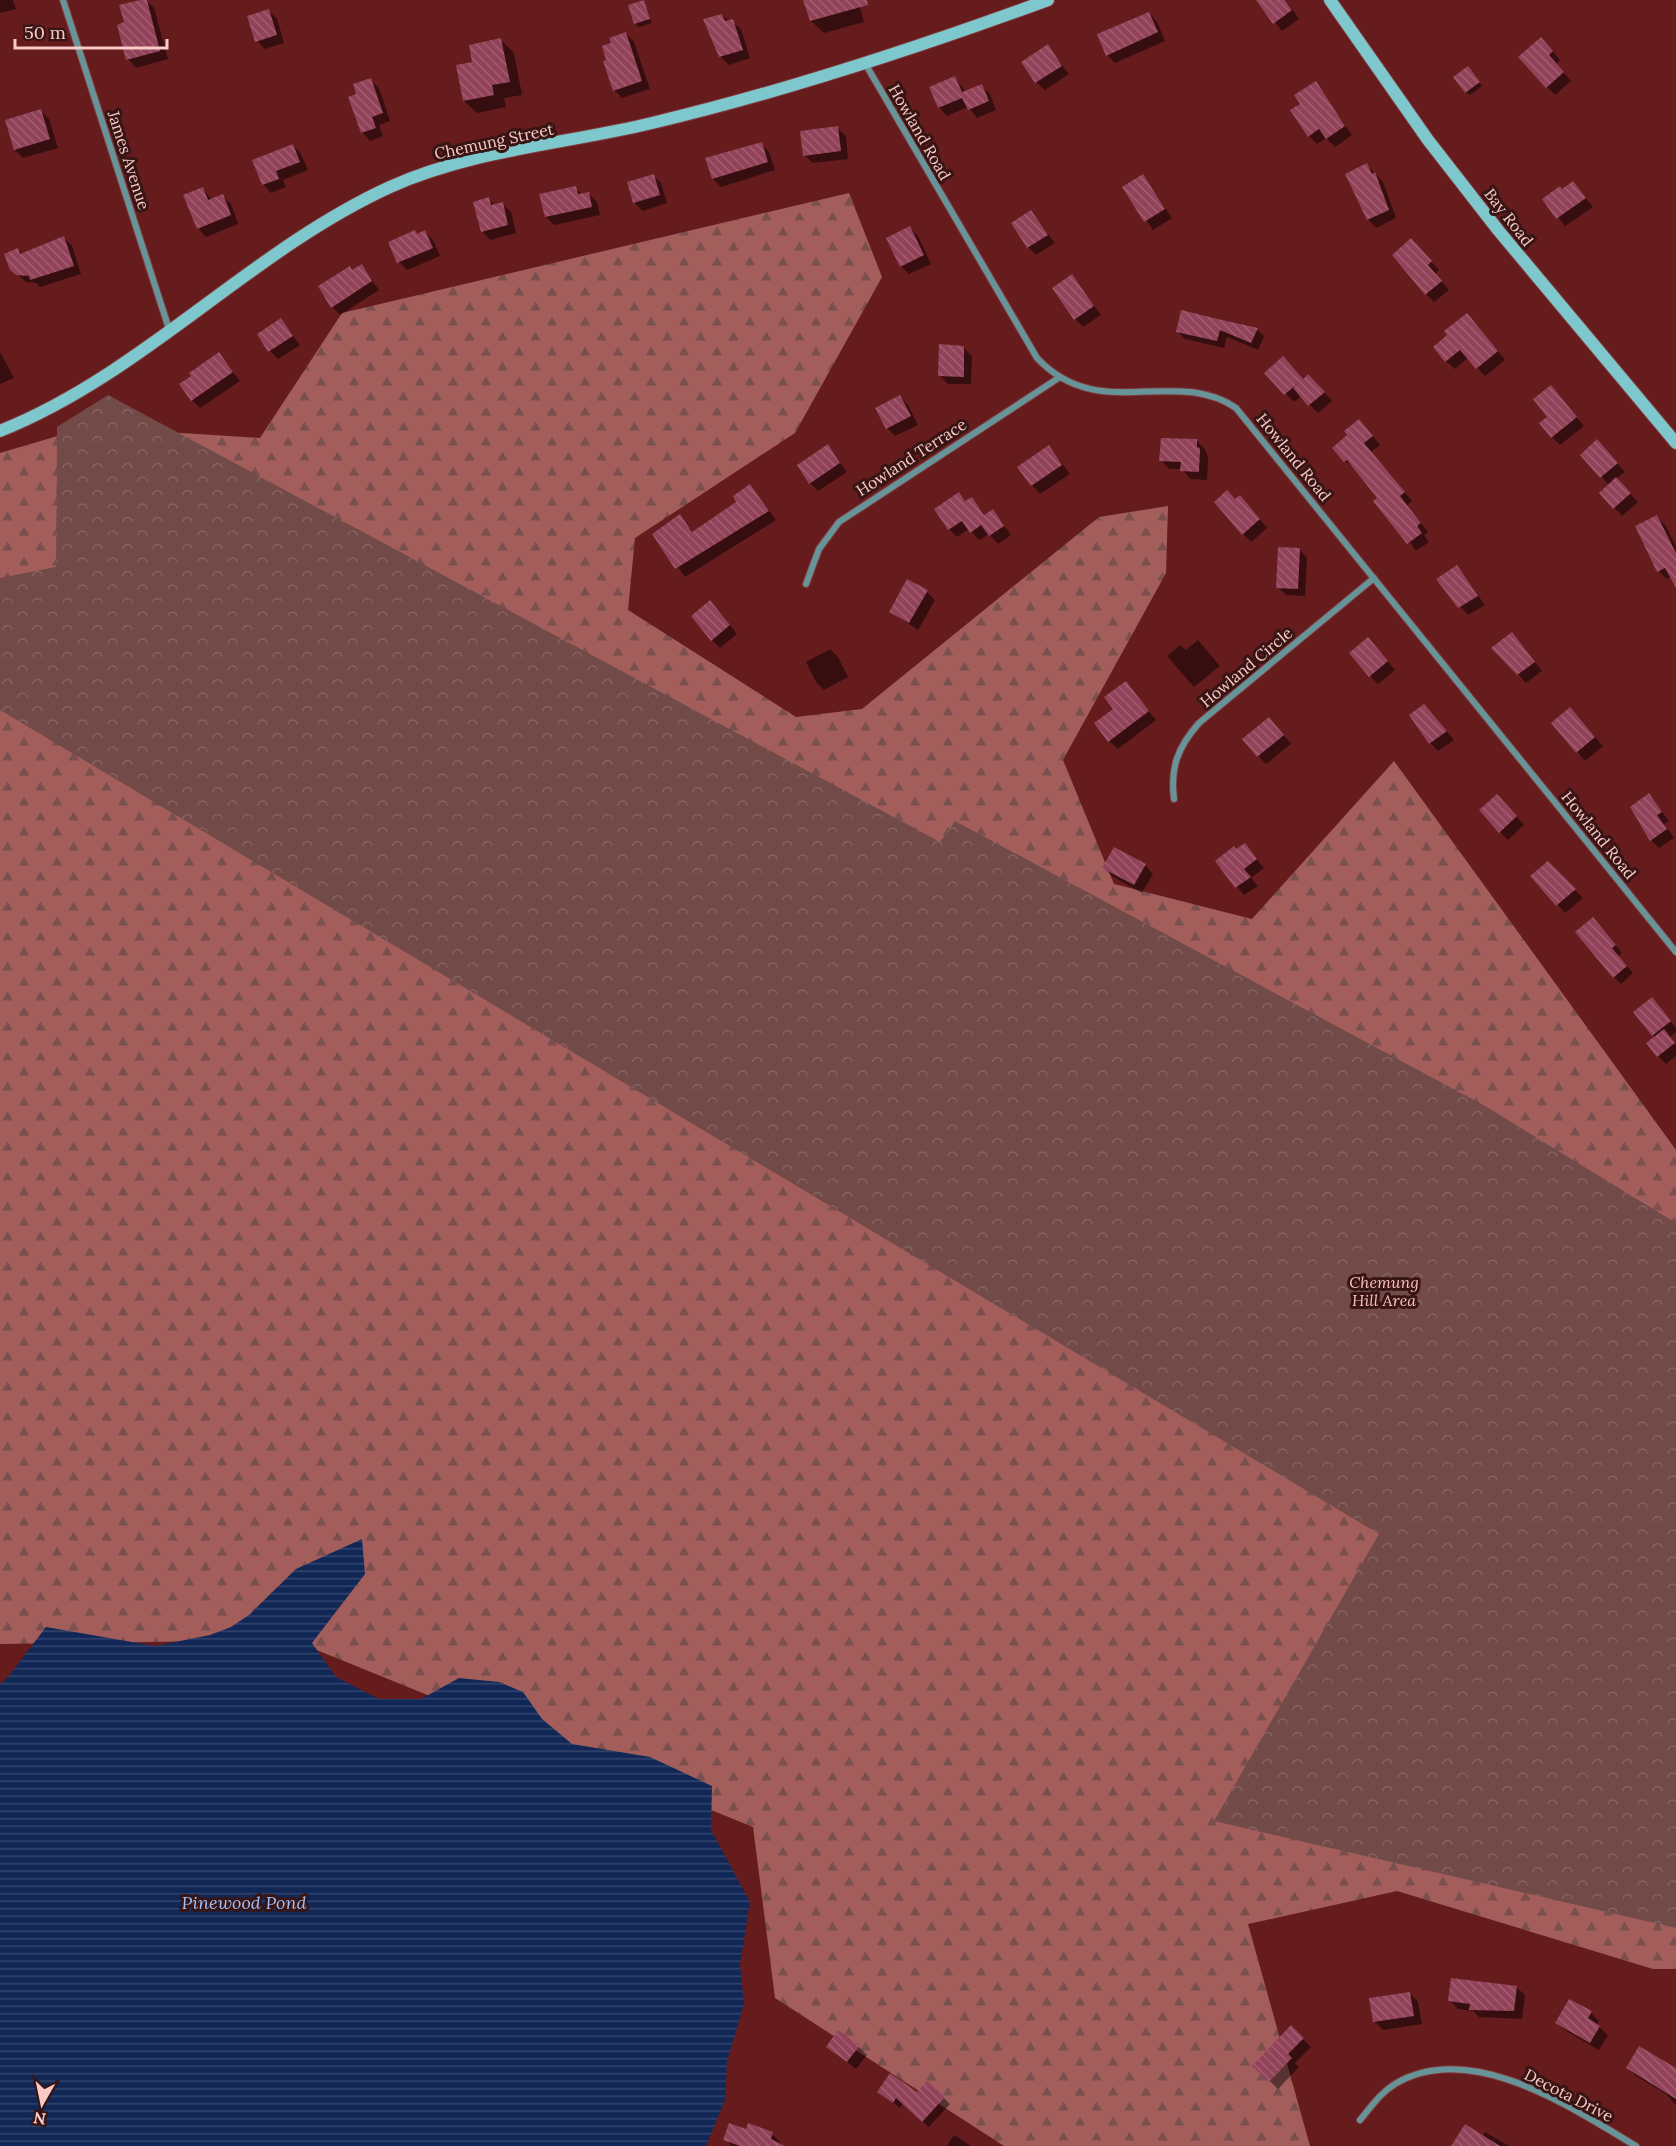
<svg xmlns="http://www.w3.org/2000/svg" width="1676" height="2146" font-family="Lora,serif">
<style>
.forest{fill:url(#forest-firs)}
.park{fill:url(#park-crowns)}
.water{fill:url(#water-rules)}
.shadow{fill:#0007}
.building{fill:url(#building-back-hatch)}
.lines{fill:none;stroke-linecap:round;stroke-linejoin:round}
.street-casing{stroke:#813a3c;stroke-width:8}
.secondary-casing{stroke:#813a3c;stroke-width:14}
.street{stroke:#679498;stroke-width:6}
.secondary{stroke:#7ec7cd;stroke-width:12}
.labels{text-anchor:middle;stroke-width:6;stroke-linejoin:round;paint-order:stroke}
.street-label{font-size:16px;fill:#facac7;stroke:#371514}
.park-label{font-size:16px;font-style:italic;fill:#fec0bc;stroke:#371514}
.water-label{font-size:18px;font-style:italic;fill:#9fbffd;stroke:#371514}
</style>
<defs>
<pattern id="forest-firs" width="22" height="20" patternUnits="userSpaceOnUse" patternTransform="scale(1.5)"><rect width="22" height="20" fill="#a35e5b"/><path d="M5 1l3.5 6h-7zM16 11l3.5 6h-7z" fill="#7b4f4d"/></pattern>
<pattern id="park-crowns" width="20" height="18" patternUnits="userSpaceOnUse" patternTransform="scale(1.5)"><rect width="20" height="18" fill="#724a48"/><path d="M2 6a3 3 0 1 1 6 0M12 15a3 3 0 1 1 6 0" fill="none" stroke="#876361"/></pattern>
<pattern id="water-rules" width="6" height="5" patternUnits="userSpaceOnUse" patternTransform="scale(1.5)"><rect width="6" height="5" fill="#112756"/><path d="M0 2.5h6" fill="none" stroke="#35456d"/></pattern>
<pattern id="building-back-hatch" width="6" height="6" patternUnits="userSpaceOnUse" patternTransform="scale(1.5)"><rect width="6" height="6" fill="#92435a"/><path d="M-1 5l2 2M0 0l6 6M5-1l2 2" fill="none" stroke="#a25d70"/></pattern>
</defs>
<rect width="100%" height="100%" fill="#661b1d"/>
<path class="forest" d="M849 193 882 277 795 433 635 538 628 610 796 717 862 709 1099 517 1168 506 1166 573 1063 760 1114 884 1252 919 1394 761 1676 1150V1969H1653L1397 1891 1248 1924 1310 2146H1004L775 1998 753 1827 292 1640 0 1644V453L88 427 260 438 342 313Z"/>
<path class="park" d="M108 395 940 842 955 821 1485 1106 1676 1223V1928L1214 1821 1379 1534 0 710V578L56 567 57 427Z"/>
<path class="water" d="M362 1539 365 1574 312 1643 336 1677 379 1699H421L459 1678 499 1682 523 1692 542 1719 572 1744 650 1757 712 1786 711 1830 750 1902 740 1964 744 2004 727 2062 725 2100 706 2146H0V1684L8 1677 46 1627 155 1646 210 1635 231 1627 249 1615 296 1569Z"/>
<path class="shadow" d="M0 0H13L16 9 0 13Z
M146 0 154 8 168 59 136 68 128 59 126 23Z
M805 0H858L864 22 824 33 811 21Z
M1258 0H1286L1299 19 1282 31Z
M643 3 652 23 639 27 635 24Z
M269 11 277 19 284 43 265 49 257 41Z
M1149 13 1157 22 1165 41 1115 63 1107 55Z
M722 15 741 29 750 58 729 65 720 56 705 20Z
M626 33 634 42 650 89 622 98 614 90 613 44Z
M501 40 514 53 522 95 504 98 506 107 477 113 464 101 474 63Z
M1047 46 1069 74 1045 90 1036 82Z
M1549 47 1560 60 1556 64 1571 81 1555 95 1547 87Z
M1472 72 1482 86 1470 95 1466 92Z
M955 78 966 92 981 86 990 94 996 110 977 118 968 107 947 116 939 107Z
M370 80 379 88 390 121 379 125 383 136 370 141 362 132Z
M1315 83 1352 135 1335 147 1326 138 1317 144 1309 136Z
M41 111 49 119 58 148 23 158 15 150Z
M837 128 846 136 848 159 813 163 804 155Z
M761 144 769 152 775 170 721 187 713 179Z
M293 145 301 154 308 170 283 180 286 187 271 193 263 184Z
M1367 165 1383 182 1396 218 1376 228 1368 219Z
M653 175 661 183 667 203 643 211 634 202Z
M1143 176 1172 218 1153 230 1124 188Z
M1573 183 1593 207 1565 226 1544 199Z
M575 188 583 195 589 194 597 202 600 215 554 225 546 217Z
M203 189 212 200 222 196 231 204 238 224 206 237 198 228Z
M489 199 495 205 502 204 511 212 516 233 490 240 482 231Z
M1030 212 1055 243 1036 255 1028 247Z
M910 228 918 236 931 264 909 274 901 266Z
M425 232 433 240 440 256 407 270 399 262 418 235Z
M64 238 72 246 81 274 40 287 36 283 26 282 12 269 18 250 23 254Z
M1419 248 1439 270 1435 274 1449 290 1434 302 1426 294Z
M361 266 379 290 340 315 332 307 350 268 353 271Z
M1071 276 1101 315 1083 327 1075 319Z
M1182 312 1257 329 1264 336 1258 350 1227 337 1224 348 1185 339 1178 332Z
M281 320 300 345 278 359 270 351Z
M1475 323 1505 360 1485 376 1468 358 1455 369 1446 361Z
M964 348 972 356 971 384H948L939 375Z
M0 352 14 378 0 384Z
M219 354 240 381 200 408 192 400Z
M1291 367 1303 380 1317 384 1332 401 1318 413 1301 396 1294 402 1266 373Z
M1551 387 1584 426 1560 445 1552 437Z
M900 397 908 405 918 425 895 436 887 428Z
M1367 429 1380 445 1371 452 1412 501 1407 505 1428 532 1424 535 1429 542 1416 551 1379 498 1355 468 1345 461Z
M1197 441 1205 449 1208 457 1207 480 1190 479 1182 469H1169L1161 460Z
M828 446 847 472 818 491 810 483Z
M1049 447 1070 474 1040 494 1032 485Z
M1605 449 1625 472 1616 479 1638 502 1622 516 1601 493 1609 485 1582 455Z
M750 486 776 520 685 577 654 534 680 516 694 533 739 502Z
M959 494 967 502 972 499 986 516 993 511 1011 535 998 544 989 534 979 540 969 529 957 537 949 529Z
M1235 501 1248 505 1267 528 1251 542 1243 534Z
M1657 517 1665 525 1676 547V574L1667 579 1659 571Z
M1299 549 1307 558 1305 596 1286 595 1278 587Z
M1457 567 1485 605 1468 615 1438 579Z
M927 592 935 600 918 630 891 612Z
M718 610 737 634 720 648 712 640Z
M1512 633 1542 671 1526 683 1518 674Z
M1198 640 1220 666 1194 687 1167 656 1180 645 1186 650Z
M1376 647 1395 670 1378 684 1370 676Z
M830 649 838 657 848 677 824 690 816 682 806 662Z
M1126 683 1156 720 1118 749 1109 741 1115 709Z
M1432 714 1454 740 1438 751 1430 743Z
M1578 717 1603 746 1585 761 1553 723Z
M1277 727 1291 744 1266 764 1258 756Z
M1649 795 1669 821 1664 824 1674 838 1659 848 1651 840Z
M1505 804 1524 825 1508 840 1500 832Z
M1245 845 1264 868 1251 878 1258 886 1244 895 1217 861Z
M1548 863 1583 898 1565 913 1532 876Z
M1145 865 1153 874 1142 893 1112 876 1104 868Z
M1600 926 1622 953 1618 956 1633 973 1621 984 1614 977Z
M1660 1008 1676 1028V1032L1670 1037 1676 1045V1056L1666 1064 1658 1056 1655 1037 1635 1013Z
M1516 1987 1525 1995 1522 2019 1479 2017 1473 2011 1458 2009 1450 2001Z
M1410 1993 1418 2002 1422 2024 1383 2030 1374 2021Z
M1591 2013 1599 2021 1597 2025 1608 2035 1599 2050 1566 2031 1557 2023Z
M1291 2028 1311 2047 1295 2063 1299 2067 1278 2089 1254 2066Z
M828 2047H859L867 2055 856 2069Z
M1628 2068 1676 2070V2105L1666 2094 1636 2076Z
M879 2092 944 2098 950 2104 929 2127 903 2103 900 2108Z
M747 2131 772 2134 780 2142 779 2146H732L725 2139Z
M1485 2132 1509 2146H1453L1482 2137Z
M954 2135 971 2146H947Z"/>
<path class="building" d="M140 0H147L160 51 126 60 117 25 124 22 119 5Z
M644 0 650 19 634 24 628 5Z
M803 0H867L868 5 810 21Z
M1256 0H1285L1292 10 1273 24Z
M269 9 277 35 255 42 247 16Z
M1149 12 1158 32 1106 56 1097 34Z
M722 14 725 21 733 19 743 50 719 57 703 19Z
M626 32 642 81 613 91 603 61 606 60 602 46 611 43 609 38Z
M1541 37 1553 51 1549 55 1564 72 1546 88 1518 57Z
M501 38 510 82 492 85 494 95 463 101 456 65 472 62 469 45Z
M1048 44 1062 66 1035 83 1021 62Z
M1468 66 1480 82 1465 93 1453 77Z
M955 76 962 92 982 84 989 101 968 110 962 98 938 108 929 87Z
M371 78 383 113 372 117 376 128 361 133 348 97 356 94 353 84Z
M1316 81 1345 126 1326 139 1319 129 1308 137 1290 110 1300 104 1294 95Z
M41 109 50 139 14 150 5 120Z
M838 126 841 151 803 156 800 131Z
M762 142 768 162 712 179 705 158Z
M293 144 300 162 276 171 279 179 262 185 252 160Z
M1367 163 1372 174 1375 172 1389 210 1367 220 1345 174Z
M654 174 660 195 633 203 627 182Z
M1143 174 1165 209 1144 222 1122 187Z
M1573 181 1586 198 1556 219 1542 199 1560 186 1562 189Z
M576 186 578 194 589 192 592 207 545 217 539 194Z
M203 187 208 200 223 194 231 215 197 229 183 195Z
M489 197 491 205 503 202 508 225 481 232 473 202Z
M1031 210 1048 235 1027 248 1011 223Z
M910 226 924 255 900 267 886 238Z
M415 230 417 234 425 230 433 248 397 263 388 242Z
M64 236 74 266 30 280 29 276 16 275 10 270 4 254 18 248 20 254Z
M1411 238 1432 261 1428 265 1442 281 1425 295 1392 255Z
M362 264 372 281 331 308 318 286 350 266 352 270Z
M1072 274 1094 306 1074 320 1052 288Z
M1181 310 1222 320 1258 328 1251 343 1220 330 1217 341 1176 332Z
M1467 313 1498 351 1476 369 1460 350 1445 362 1433 347 1447 335 1444 331Z
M281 318 293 336 268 352 257 334Z
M939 344 964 346V377L938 376Z
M219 352 233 372 191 401 179 384 191 376 189 373Z
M1283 356 1303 379 1308 374 1325 392 1308 406 1293 388 1303 379 1284 395 1264 373Z
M1551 385 1577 417 1551 438 1539 423 1547 417 1533 399Z
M900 395 911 416 886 429 875 408Z
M1359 419 1373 436 1364 443 1405 492 1400 496 1421 523 1417 526 1422 533 1407 544 1373 501 1377 498 1347 460 1344 462 1332 448 1347 435 1344 431Z
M1161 438 1197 439V447L1200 448 1199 472 1180 471 1181 462 1159 461Z
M1597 439 1618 463 1600 478 1580 455Z
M828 444 840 463 809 484 797 465Z
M1049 445 1062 465 1031 486 1017 467Z
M1616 477 1631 493 1613 509 1599 493Z
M750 484 769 511 675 569 652 534 680 514 692 532 736 502 733 496Z
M1227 490 1235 499 1240 495 1260 519 1242 535 1214 502Z
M959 492 965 501 972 497 984 515 993 509 1004 526 989 536 981 525 970 533 962 521 948 530 934 509Z
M1657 515 1676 553V588L1665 568 1657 572 1635 526Z
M1278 547 1300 548 1298 589 1276 588Z
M1457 565 1478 596 1458 608 1436 579Z
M907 579 928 590 909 623 889 612Z
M710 600 730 625 711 641 691 616Z
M1512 632 1535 662 1517 675 1491 648Z
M1368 637 1388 661 1369 677 1349 653Z
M1126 681 1149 711 1108 742 1094 723 1113 709 1104 697Z
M1424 704 1447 731 1429 744 1409 715Z
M1570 707 1595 737 1576 753 1551 723Z
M1269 717 1284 735 1257 757 1242 739Z
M1649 793 1662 812 1657 815 1667 829 1650 841 1630 807Z
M1497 794 1517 816 1499 833 1479 810Z
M1245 843 1257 859 1244 869 1251 877 1235 888 1215 861 1234 846 1236 849Z
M1114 847 1146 864 1134 885 1102 868Z
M1548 861 1576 889 1556 906 1530 876Z
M1593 917 1616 945 1612 948 1627 966 1613 978 1575 932Z
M1652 997 1671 1021 1652 1036 1633 1012Z
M1664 1029 1675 1043 1657 1057 1646 1043Z
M1451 1978 1517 1986 1514 2011 1469 2010 1470 2004 1448 2001Z
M1410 1992 1414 2016 1373 2022 1369 1998Z
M1569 1999 1592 2011 1588 2018 1600 2026 1590 2043 1555 2023Z
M1291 2025 1304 2038 1288 2054 1292 2058 1269 2082 1252 2066Z
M838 2030 860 2045 847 2062 826 2047Z
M1639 2046 1676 2068V2099L1626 2068Z
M890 2073 917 2092 927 2081 945 2097 922 2122 896 2098 893 2103 877 2092Z
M729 2123 746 2129 748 2123 773 2132 771 2139 785 2146H740L723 2140Z
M1465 2124 1500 2146H1451Z"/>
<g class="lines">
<defs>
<path id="street" d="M63 0 169 329
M866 65 1037 358C1099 424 1174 366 1236 408L1676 952
M806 584 819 549 839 522 1060 377
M1174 799C1170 767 1178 747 1199 723L1374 578
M1360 2120C1371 2107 1380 2093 1395 2084 1471 2039 1572 2108 1636 2146"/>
<path id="secondary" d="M1330 0 1428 140 1498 230 1676 443
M0 431C143 374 250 251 390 187 472 150 565 144 652 123 787 91 917 48 1048 0"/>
</defs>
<use href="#street" class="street-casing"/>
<use href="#secondary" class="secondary-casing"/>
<use href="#street" class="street"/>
<use href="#secondary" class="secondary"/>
</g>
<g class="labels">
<g class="street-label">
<text transform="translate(920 132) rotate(60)" y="6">Howland Road</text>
<text transform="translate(494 141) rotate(-12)" y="6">Chemung Street</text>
<text transform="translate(129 160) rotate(72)" y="6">James Avenue</text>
<text transform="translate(1509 217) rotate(52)" y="6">Bay Road</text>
<text transform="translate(911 457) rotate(-33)" y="6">Howland Terrace</text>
<text transform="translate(1294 457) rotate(51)" y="6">Howland Road</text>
<text transform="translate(1246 667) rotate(-40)" y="6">Howland Circle</text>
<text transform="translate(1599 835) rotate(51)" y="6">Howland Road</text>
<text transform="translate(1569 2095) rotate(27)" y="6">Decota Drive</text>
</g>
<g class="park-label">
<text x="1384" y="1288">Chemung<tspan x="1384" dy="18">Hill Area</tspan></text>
</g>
<g class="water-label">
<text x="244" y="1909">Pinewood Pond</text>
</g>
</g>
<g transform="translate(42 2104) rotate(189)" stroke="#371514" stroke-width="4.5" paint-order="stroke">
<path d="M0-4.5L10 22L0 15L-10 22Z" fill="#facac7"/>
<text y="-9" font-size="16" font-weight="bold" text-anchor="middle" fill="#facac7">N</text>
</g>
<path d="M15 39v9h152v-9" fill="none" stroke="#facac7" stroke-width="3"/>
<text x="24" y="39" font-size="18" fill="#facac7" stroke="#371514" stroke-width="4.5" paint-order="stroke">50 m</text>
</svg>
